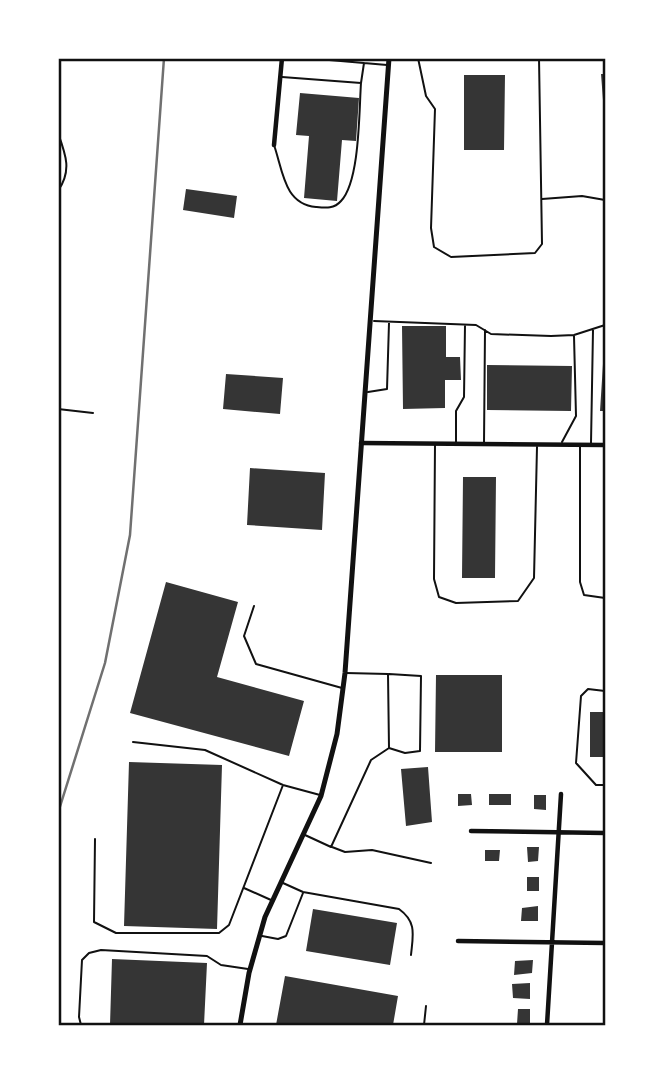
<svg xmlns="http://www.w3.org/2000/svg" width="663" height="1083" font-family="'Work Sans',sans-serif">
<style>
.building{fill:#353535}
.lines{fill:none;stroke-linecap:round;stroke-linejoin:round}
.service{stroke:#111;stroke-width:2}
.minor{stroke:#111;stroke-width:4.5}
.tertiary{stroke:#111;stroke-width:5}
.rail{stroke:#707070;stroke-width:2.5}
.neatline{fill:none;stroke:#111;stroke-width:2.5}
</style>
<rect width="100%" height="100%" fill="#fff"/>
<path class="building" d="M601 74H605V100H603Z
M464 75H505L504 150H464Z
M300 93 359 98 356 141 342 140 337 201 304 198 309 136 296 135Z
M186 189 237 196 234 218 183 210Z
M402 326H446V357H460L461 380H445V408L403 409Z
M603 364H605V411H600Z
M487 365 572 366 571 411 487 410Z
M226 374 283 378 280 414 223 409Z
M250 468 325 473 322 530 247 525Z
M463 477H496L495 578H462Z
M166 582 238 602 217 677 304 701 289 756 130 713Z
M436 675H502V752H435Z
M590 712H605V757H590Z
M129 762 222 765 217 929 124 926Z
M428 767 432 822 406 826 401 769Z
M458 794H471L472 805 458 806Z
M489 794H511V805H489Z
M534 795H546V810L534 809Z
M527 847H539L538 861 528 862Z
M485 850H500L499 861H485Z
M527 877H539V891H527Z
M538 906V921H521L522 908Z
M313 909 397 923 390 965 306 951Z
M112 959 207 963 204 1025H110Z
M533 960 532 973 514 975 515 961Z
M285 976 398 996 393 1025H276Z
M530 983V999L513 998 512 984Z
M518 1009H530V1024H517Z"/>
<g class="lines">
<path class="service" d="M306 58 387 65
M418 58 426 96 435 109 431 228 434 247 451 257 535 253 542 244 539 58
M282 77 361 83 364 63
M58 133C66 155 72 171 58 191
M274 145C283 171 284 204 316 207 326 208 334 209 341 201 360 181 359 111 361 83
M542 199 582 196 605 200
M374 321 476 325 491 334 551 336 574 335 605 325
M368 392 387 389 389 323
M58 409 93 413
M562 442 576 416 574 336
M456 443V411L464 397 465 325
M484 443 485 330
M591 443 593 330
M435 444 434 579 439 597 456 603 518 601 534 578 537 447
M580 446V582L584 595 605 598
M254 606 244 636 256 664 342 688
M389 674 421 676 420 751 405 753 389 748
M605 691 588 689 581 696 576 763 596 785H605
M133 742 205 750 283 785 320 795
M305 835 331 847 371 760 389 748 388 674 346 673
M95 839 94 922 116 933H219L229 925 283 785
M332 847 345 852 372 850 431 863
M283 883 303 892 399 909C417 922 413 935 411 955
M244 888 271 900
M262 936 278 939 286 936 303 893
M81 1025 79 1017 82 960 89 953 101 950 207 956 221 965 248 969
M424 1025 426 1006"/>
<path class="minor" d="M274 145 282 58
M361 443 605 445
M471 831 605 833
M458 941 605 943
M547 1025 561 794"/>
<path class="tertiary" d="M240 1025 249 973 265 917 321 796 337 734 345 673 389 58"/>
<path class="rail" d="M58 813 105 663 130 535 164 58"/>
</g>
<rect width="663" height="1083" fill="none" stroke="#ffffff" stroke-width="119"/>
<rect x="60" y="60" width="544" height="964" class="neatline"/>
</svg>
